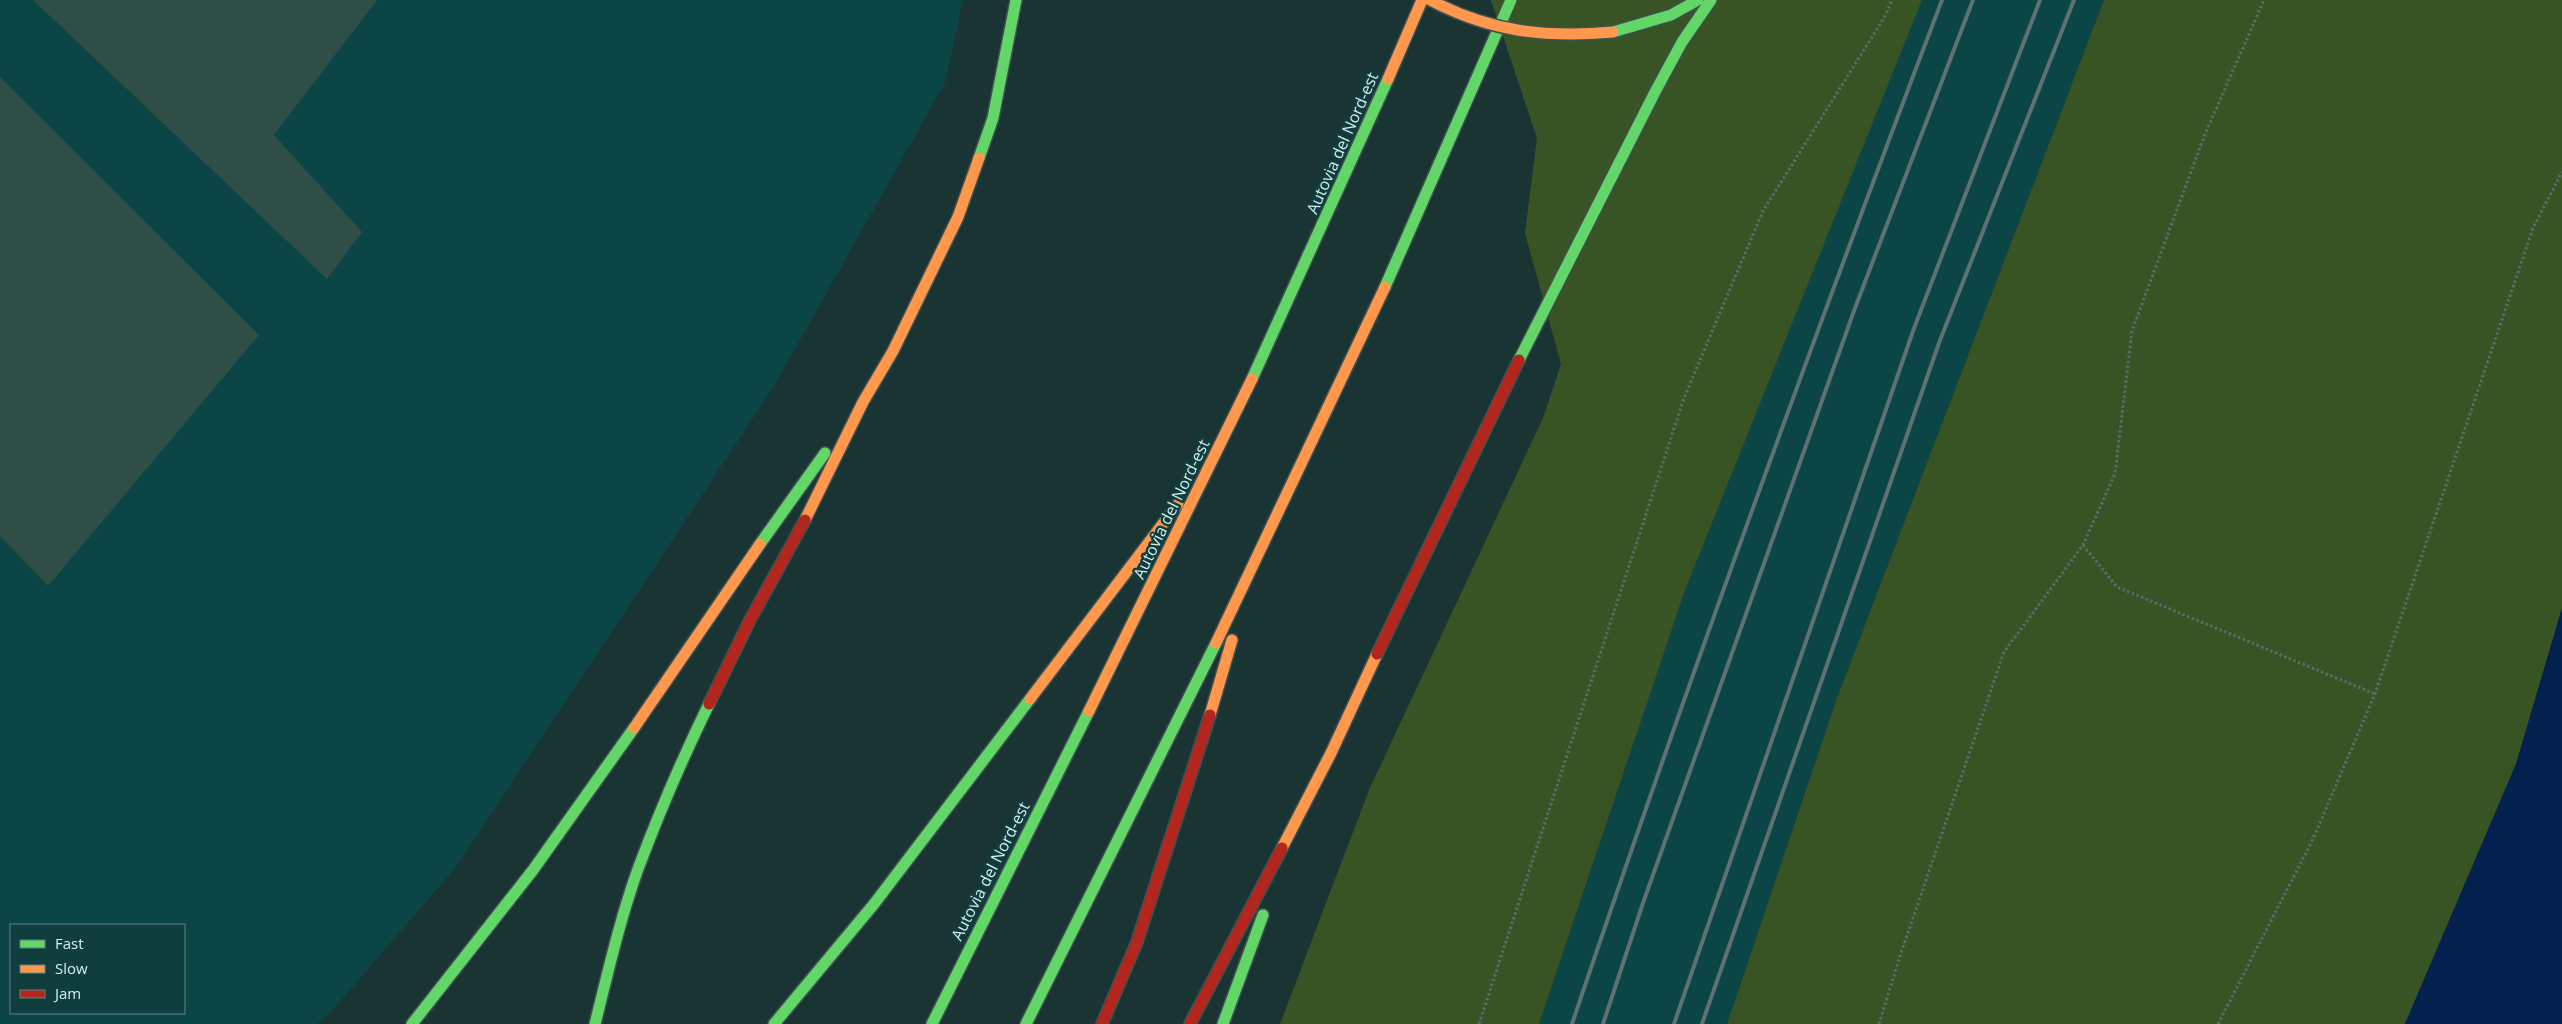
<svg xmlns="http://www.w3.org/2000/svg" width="2562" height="1024" font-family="'Open Sans',sans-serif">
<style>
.built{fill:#0b4546;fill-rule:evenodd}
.green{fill:#385424}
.water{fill:#03204f}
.building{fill:#2f4e48}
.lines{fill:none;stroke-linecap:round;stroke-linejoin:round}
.fast-casing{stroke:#3d5151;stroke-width:14}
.slow-casing{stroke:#3d5151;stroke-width:14}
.jam-casing{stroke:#3d5151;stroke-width:14}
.path{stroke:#5b6a6a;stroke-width:3;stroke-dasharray:2.5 2.5;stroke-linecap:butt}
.fast{stroke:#63d668;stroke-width:11}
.slow{stroke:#ff974d;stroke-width:11}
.jam{stroke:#b3261e;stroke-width:11}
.rail{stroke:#607171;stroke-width:4}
.slow-bridge-casing{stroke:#3d5151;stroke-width:14;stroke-linecap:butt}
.slow-bridge{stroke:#ff974d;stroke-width:11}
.labels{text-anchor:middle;stroke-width:5;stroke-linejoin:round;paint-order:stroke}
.street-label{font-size:16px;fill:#d7eeee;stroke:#103e3f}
</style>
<rect width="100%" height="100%" fill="#1a3434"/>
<path class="built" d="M0 0H963L945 83 773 388 457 866 330 1013 317 1024H0ZM11 925H184V1013H11Z
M1922 0H2104L1837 698 1727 1024H1539L1684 593Z"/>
<path class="green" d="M1491 0H1922L1684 593 1539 1024H1280L1369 790 1543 418 1561 364 1525 233 1537 138Z
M2104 0H2562V608L2516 764 2405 1024H1727L1837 698Z"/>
<path class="water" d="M2562 608V1024H2405L2516 764Z"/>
<path class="building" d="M33 0H377L274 135 362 232 327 279Z
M0 77 259 335 48 586 0 536Z"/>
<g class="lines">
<defs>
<path id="fast" d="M1613 32 1671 15 1698 0
M979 158 993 118 1016 0
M1385 287 1511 0
M1519 360 1655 92 1682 42 1711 0
M1252 379 1388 79
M760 544 825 453
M412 1024 533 870 634 728
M595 1024C608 972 620 919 638 869 659 813 683 757 709 704
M774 1024 874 904 1030 699
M932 1024 1089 711
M1026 1024 1216 643
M1223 1024 1263 915"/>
<path id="slow" d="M1388 79 1422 0
M805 520 863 402 893 351 958 217 979 158
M1216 643 1385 287
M1030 699 1178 504
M1089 711 1252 379
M1210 715 1232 640
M634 728 760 544
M1282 848 1331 753 1377 654"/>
<path id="jam" d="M1377 654 1519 360
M709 704 750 620 805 520
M1102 1024 1137 942 1210 715
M1190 1024 1282 848"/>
</defs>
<use href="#fast" class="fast-casing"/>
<use href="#slow" class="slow-casing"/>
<use href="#jam" class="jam-casing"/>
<path class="path" d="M2083 545 2117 587 2375 694
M1479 1024 1684 398 1763 211 1884 18 1892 0
M1879 1024 1901 953 2004 652 2083 545 2115 474 2132 331 2205 134 2264 0
M2218 1024 2313 839 2375 694 2533 228 2562 172"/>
<use href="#fast" class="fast"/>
<use href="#slow" class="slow"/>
<use href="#jam" class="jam"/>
<path class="rail" d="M1572 1024C1688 680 1813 339 1942 0
M1603 1024 1643 903 1855 308 1973 0
M1674 1024 1913 331 2040 0
M1702 1024 1939 343 2074 0"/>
<defs>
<path id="slow-bridge" d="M1430 0C1491 32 1545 38 1613 32"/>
</defs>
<use href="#slow-bridge" class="slow-bridge-casing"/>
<use href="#slow-bridge" class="slow-bridge"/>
</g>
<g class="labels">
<g class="street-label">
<text transform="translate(1342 143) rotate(-66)" y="6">Autovia del Nord-est</text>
<text transform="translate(1171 509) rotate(-64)" y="6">Autovia del Nord-est</text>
<text transform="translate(990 871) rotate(-63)" y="6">Autovia del Nord-est</text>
</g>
</g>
<rect x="10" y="924" width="175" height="90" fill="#103e3f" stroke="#608485"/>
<rect x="20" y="940" width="25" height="8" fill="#63d668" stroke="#608485"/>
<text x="55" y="949" font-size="15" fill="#d7eeee">Fast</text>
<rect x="20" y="965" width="25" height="8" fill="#ff974d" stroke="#608485"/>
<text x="55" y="974" font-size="15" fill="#d7eeee">Slow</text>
<rect x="20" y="990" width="25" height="8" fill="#b3261e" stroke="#608485"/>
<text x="55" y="999" font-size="15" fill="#d7eeee">Jam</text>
</svg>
